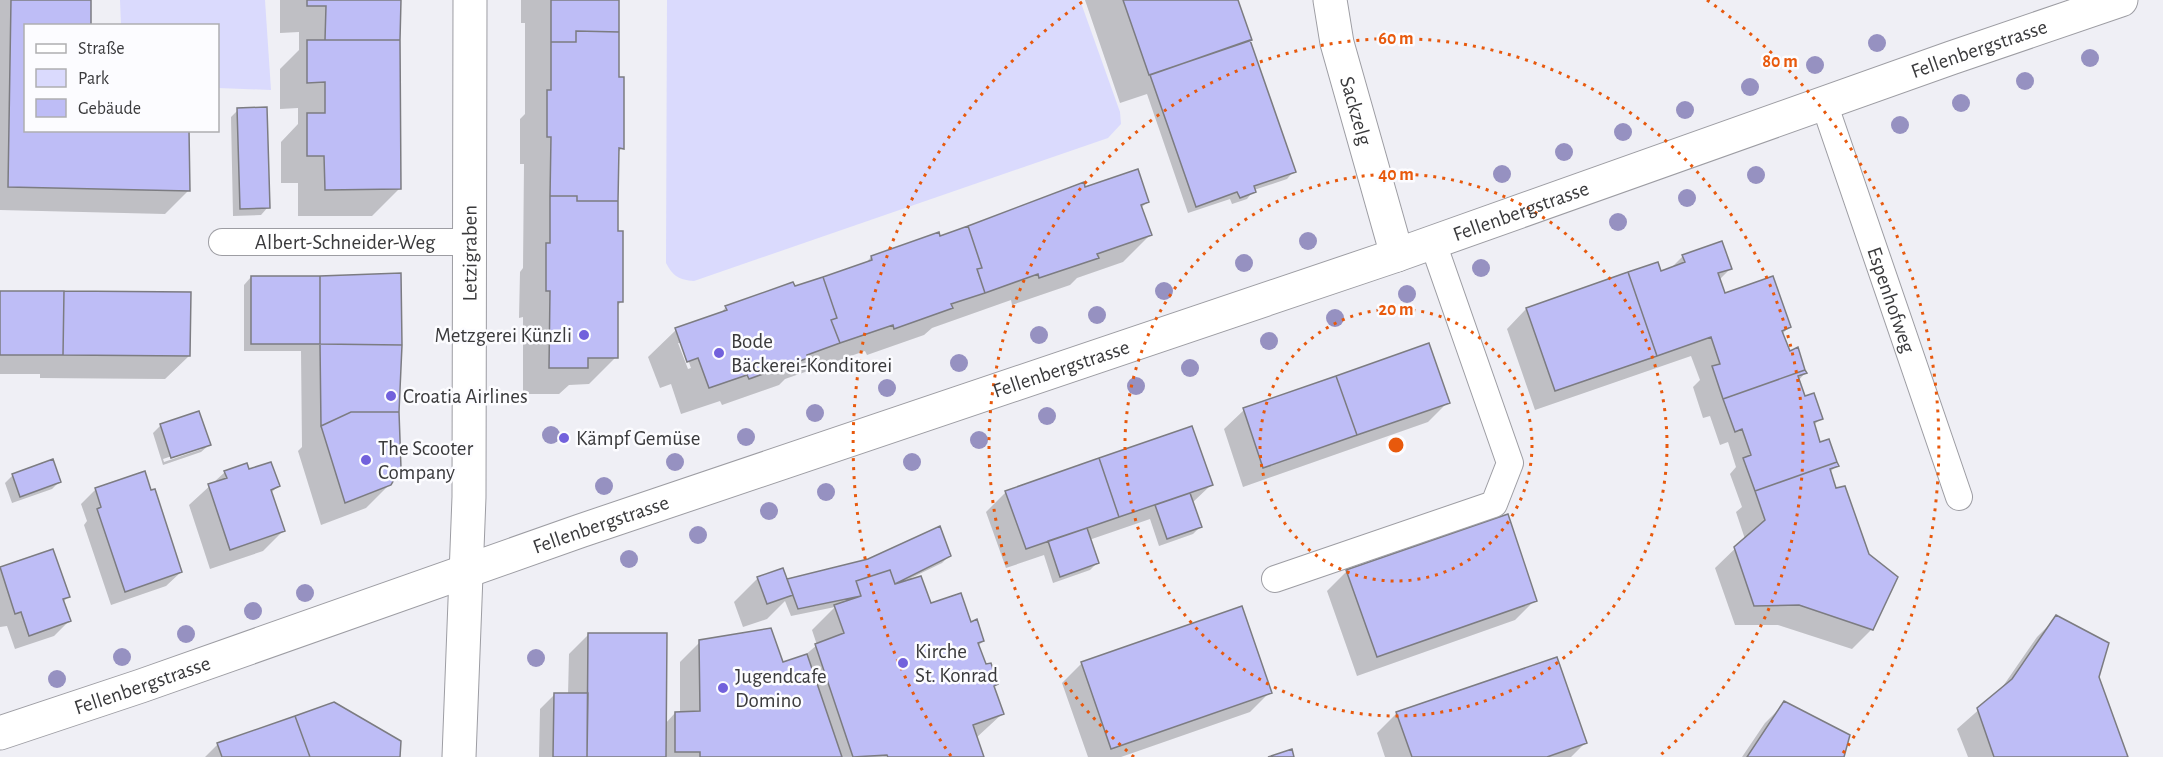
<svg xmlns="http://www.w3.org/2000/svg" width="2163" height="757" font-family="'Alegreya Sans',sans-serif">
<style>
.green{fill:#dadafd}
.shadow{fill:#0003;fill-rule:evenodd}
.building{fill:#bebdf6;stroke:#7c7c81;stroke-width:1.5}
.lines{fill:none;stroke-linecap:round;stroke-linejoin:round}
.lane-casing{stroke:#9d9da3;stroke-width:28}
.street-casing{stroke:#9d9da3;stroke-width:35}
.lane{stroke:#fff;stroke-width:26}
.street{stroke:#fff;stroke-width:33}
.tree{fill:#9691c1}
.ring{fill:none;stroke:#e8590c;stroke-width:3;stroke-dasharray:3 6}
.poi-dot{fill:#7261dc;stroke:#fcfcff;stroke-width:2}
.labels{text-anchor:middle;stroke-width:5;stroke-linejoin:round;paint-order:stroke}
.street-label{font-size:21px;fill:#3a3a3c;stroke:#fcfcff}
.poi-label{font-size:21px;fill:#3a3a3c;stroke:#fcfcff;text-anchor:start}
.centre{fill:#e8590c;stroke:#fcfcff;stroke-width:3}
.ring-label{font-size:18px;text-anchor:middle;font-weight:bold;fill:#e8590c;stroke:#fcfcff;stroke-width:5;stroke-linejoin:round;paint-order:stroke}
</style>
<rect width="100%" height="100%" fill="#efeff5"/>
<path class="green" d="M120 0H265L271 90 218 88V26L121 25Z
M667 0H1080L1120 112 1121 124 1108 138 694 281C679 280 673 276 666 263Z"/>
<path class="shadow" d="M0 0H90L26 26V130L189 190 165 214 0 210Z
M280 0H399V189L372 216H298V183H281V142L298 124V108L280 109V69L299 50V32L280 33Z
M521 0H617V79L622 148 617 153 616 232 621 302 617 306 616 357 589 384 569 385 559 394H523V317L519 318 520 272 523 268 524 164H520V119L525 114V23H521Z
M1085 0H1236L1294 171 1287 179 1254 190 1247 199 1232 204 1230 199 1188 213 1147 94 1120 103Z
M238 110 268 207 261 215 233 216 231 117Z
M1083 184 1084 189 1148 201 1141 208 1150 235 1123 262 1077 278 1070 285 1012 305 1011 300 932 328 924 335 867 355 865 351 785 379 779 385 722 405 720 401 681 414 671 384 660 388 648 357 676 330 719 315 726 307 794 288 865 264 871 257 939 238ZM678 343H682L691 368 688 369Z
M1683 256 1730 269 1719 280 1724 295 1789 327 1782 334 1789 352 1805 373 1798 381 1804 398 1821 418 1813 426 1820 444 1837 465 1829 473 1872 629 1852 649 1778 625H1735L1715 568 1745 539 1736 512 1742 507 1730 474 1736 467 1728 442 1720 445 1710 416 1703 418 1693 387 1700 380 1691 356 1535 410 1507 329 1526 309 1657 264 1660 273 1670 269Z
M251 277 320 278 390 484 366 508 321 525 298 451 302 447 301 351H244V285Z
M0 292 189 356 165 379 40 378V374H0Z
M1448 402 1428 422 1243 487 1224 429 1244 410Z
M198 413 209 445 201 452 163 465 153 433 160 426ZM202 446V449L164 462 163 459Z
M248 471 278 486 270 494 283 531 263 551 210 569 189 505 225 472Z
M13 475 59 482 52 489 12 503 5 483Z
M1211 485 1192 503 1200 527 1193 534 1159 546 1150 519 1089 540 1097 563 1090 570 1053 583 1044 555 1006 568 986 512 1006 492Z
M96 489 181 572 166 586 111 605 84 525 87 521 81 504Z
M52 551 68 597 63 602 69 621 54 636 15 649 7 626 0 627V569Z
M949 556 942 563 911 578 930 605 970 624 983 641 978 646 985 666 997 683 993 687 1002 714 976 738 983 757H539L540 709 554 695H568L569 654 589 634 665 724 675 713H680V662L700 642 782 664 804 656 817 645 812 630 835 607 791 616 785 601 767 619 743 627 734 602 758 578 786 581Z
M1347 571 1535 600 1515 620 1357 676 1327 591Z
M2057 617 2098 677 2126 757H1968L1957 729 1999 692 2037 637Z
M1082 663 1270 692 1250 712 1121 757H1088L1062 683Z
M1785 703 1842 757H1742L1765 723Z
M1397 713 1585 743 1571 757H1385L1377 733Z
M218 744 399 757H205Z"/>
<path class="building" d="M11 0H91V26H26V130H189L190 191 8 187Z
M307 0H401L400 40H325L326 6H307Z
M551 0H619V32L576 31V42H551Z
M1123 0H1238L1252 40 1149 75Z
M576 31 619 32V77H624V149L619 148 618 201H577V196H550L551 137H547V90H551V42H576Z
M307 40H400L401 189 325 190 324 156H307V113H325V82L307 83Z
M1250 40 1296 172 1254 186 1256 192 1240 198 1237 192 1196 207 1150 75Z
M267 107 270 208 240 209 237 108Z
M1138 169 1149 202 1141 205 1152 235 1097 254 1099 258 1039 278 1038 274 985 293 977 269 982 268 968 226 1084 182 1085 187Z
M550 196H577V201H618V231H623V302H618V358H588V368H549L550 291H546V243H550Z
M968 226 982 268 977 269 985 293 951 304 953 308 894 329 893 325 840 343 831 320 837 318 823 277 872 260 871 256 939 232 940 236Z
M1722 241 1732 269 1718 273 1725 293 1773 276 1791 327 1782 331 1790 351 1798 347 1805 370 1723 399 1712 366 1720 364 1711 337 1657 356 1628 272 1658 262 1661 271 1685 262 1682 255Z
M1628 272 1657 356 1555 391 1526 308Z
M401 273 402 345 320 344V276Z
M251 276H320V344H251Z
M823 277 837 318 831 320 840 343 807 355 808 358 749 379 747 375 709 388 698 358 687 362 675 328 727 310 725 306 793 282 795 286Z
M0 291H64L63 355H0Z
M64 291 191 292 190 356 63 355Z
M1429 343 1450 403 1357 435 1336 376Z
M320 344 402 345 399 412H351L321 426Z
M1805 370 1807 373 1798 376 1805 396 1814 393 1823 419 1814 422 1820 442 1829 439 1837 462 1755 491 1743 458 1751 455 1742 429 1735 432 1723 399Z
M1336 376 1357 435 1263 468 1243 408Z
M199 411 211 445 171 458 160 424Z
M351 412H399L401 468 391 485 345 503 321 426Z
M1192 426 1213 485 1119 517 1099 458Z
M1099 458 1119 517 1026 549 1005 491Z
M53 459 61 482 20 497 12 474Z
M271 462 280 486 271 490 285 531 230 550 208 484 227 478 224 471 247 463 249 469Z
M1837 462 1839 466 1830 469 1836 488 1845 486 1869 554 1898 577 1873 630 1799 605 1754 606 1734 547 1765 520 1755 491Z
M145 471 151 490 155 489 182 572 125 592 97 509 101 507 95 488Z
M1190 493 1202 527 1167 539 1155 505Z
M1508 514 1537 601 1377 657 1346 570Z
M940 526 951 556 895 584 890 570 856 581 861 596 798 609 787 579 868 559Z
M1087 528 1099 563 1060 577 1048 541Z
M53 549 70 597 63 599 71 621 29 636 21 612 15 614 0 567Z
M783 568 793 595 767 604 757 577Z
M890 570 895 584 921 576 931 603 961 593 971 622 977 619 984 641 978 643 986 664 991 663 998 684 994 686 1004 714 973 725 984 757H888L887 755 853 757 815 644 844 633 834 605 861 596 856 581Z
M1242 606 1272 693 1111 749 1081 662Z
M2056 615 2109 643 2099 677 2128 757H1994L1977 708 2012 679Z
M771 628 783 662 807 654 842 757H700V752H675V712L700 711 699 640Z
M588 633H667L666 757H587Z
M1557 657 1587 743 1547 757H1412L1396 712Z
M554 693H588L587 757H553Z
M1784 701 1850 735 1844 757H1747Z
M334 702 401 741 400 757H310L295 716Z
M295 716 310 757H222L217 743Z
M1292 749 1294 757H1268Z"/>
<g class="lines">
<defs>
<g id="lane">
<path id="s1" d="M1824 103 1959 497"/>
<path id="s2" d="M222 242H468"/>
<path d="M1275 579 1494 504 1510 463 1433 243"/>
</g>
<g id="street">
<path id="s3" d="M1330 0 1337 43 1397 255"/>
<path id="s4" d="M0 733 141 686 580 531 1397 255 1951 58 2121 0"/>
<path id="s5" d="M459 757 469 497 470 0"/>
</g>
</defs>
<use href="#lane" class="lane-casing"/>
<use href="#street" class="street-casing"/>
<use href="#lane" class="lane"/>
<use href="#street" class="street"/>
</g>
<g class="tree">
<circle cx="1877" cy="43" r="9"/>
<circle cx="2090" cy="58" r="9"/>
<circle cx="1815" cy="65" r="9"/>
<circle cx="2025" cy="81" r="9"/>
<circle cx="1750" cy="87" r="9"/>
<circle cx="1961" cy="103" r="9"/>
<circle cx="1685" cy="110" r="9"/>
<circle cx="1900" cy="125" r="9"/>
<circle cx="1623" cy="132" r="9"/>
<circle cx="1564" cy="152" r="9"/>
<circle cx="1502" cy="174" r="9"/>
<circle cx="1756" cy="175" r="9"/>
<circle cx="1687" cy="198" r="9"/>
<circle cx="1618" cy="222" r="9"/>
<circle cx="1308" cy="241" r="9"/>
<circle cx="1244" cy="263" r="9"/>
<circle cx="1481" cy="268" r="9"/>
<circle cx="1164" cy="291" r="9"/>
<circle cx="1407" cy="294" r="9"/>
<circle cx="1097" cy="315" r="9"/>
<circle cx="1335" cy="318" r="9"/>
<circle cx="1039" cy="335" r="9"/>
<circle cx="1269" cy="341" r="9"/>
<circle cx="959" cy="363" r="9"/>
<circle cx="1190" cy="368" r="9"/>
<circle cx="1136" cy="386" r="9"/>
<circle cx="887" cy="388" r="9"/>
<circle cx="815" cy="413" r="9"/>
<circle cx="1047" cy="416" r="9"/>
<circle cx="551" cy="435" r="9"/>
<circle cx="746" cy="437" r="9"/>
<circle cx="979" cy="440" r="9"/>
<circle cx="675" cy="462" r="9"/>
<circle cx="912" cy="462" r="9"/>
<circle cx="604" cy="486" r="9"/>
<circle cx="826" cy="492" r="9"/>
<circle cx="769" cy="511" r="9"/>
<circle cx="698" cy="535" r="9"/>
<circle cx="629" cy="559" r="9"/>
<circle cx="305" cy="593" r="9"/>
<circle cx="253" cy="611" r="9"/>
<circle cx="186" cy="634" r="9"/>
<circle cx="122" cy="657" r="9"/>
<circle cx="536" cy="658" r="9"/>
<circle cx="57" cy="679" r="9"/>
</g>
<g class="ring">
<circle cx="1396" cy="445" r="136"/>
<circle cx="1396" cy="445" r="271"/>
<path d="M1134 757A407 407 0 1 1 1658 757"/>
<path d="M951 756A543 543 0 0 1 1085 0M1707 0A543 543 0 0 1 1841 756"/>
</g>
<g class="poi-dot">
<circle cx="584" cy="335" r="6"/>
<circle cx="719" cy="353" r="6"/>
<circle cx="391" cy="396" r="6"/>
<circle cx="564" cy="438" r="6"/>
<circle cx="366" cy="460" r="6"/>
<circle cx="903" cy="663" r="6"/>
<circle cx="723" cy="688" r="6"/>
</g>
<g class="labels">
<g class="street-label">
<text dy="7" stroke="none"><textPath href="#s4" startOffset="2094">Fellenbergstrasse</textPath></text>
<text dy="7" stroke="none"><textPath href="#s3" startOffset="114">Sackzelg</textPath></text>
<text dy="7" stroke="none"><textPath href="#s4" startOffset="1608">Fellenbergstrasse</textPath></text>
<text dy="7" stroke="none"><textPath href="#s2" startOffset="123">Albert-Schneider-Weg</textPath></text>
<text dy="7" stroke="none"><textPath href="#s5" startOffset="504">Letzigraben</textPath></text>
<text dy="7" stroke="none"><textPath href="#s1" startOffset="208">Espenhofweg</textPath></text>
<text dy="7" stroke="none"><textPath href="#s4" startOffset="1122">Fellenbergstrasse</textPath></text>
<text dy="7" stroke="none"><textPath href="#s4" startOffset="636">Fellenbergstrasse</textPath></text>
<text dy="7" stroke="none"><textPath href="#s4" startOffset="150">Fellenbergstrasse</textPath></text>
</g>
<g class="poi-label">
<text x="572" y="342" text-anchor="end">Metzgerei Künzli</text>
<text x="731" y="348">Bode<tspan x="731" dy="24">Bäckerei-Konditorei</tspan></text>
<text x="403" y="403">Croatia Airlines</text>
<text x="576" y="445">Kämpf Gemüse</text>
<text x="378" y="455">The Scooter<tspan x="378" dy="24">Company</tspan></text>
<text x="915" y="658">Kirche<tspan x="915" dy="24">St. Konrad</tspan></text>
<text x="735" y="683">Jugendcafe<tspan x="735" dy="24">Domino</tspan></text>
</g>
</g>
<circle cx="1396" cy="445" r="9" class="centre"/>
<g class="ring-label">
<text x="1396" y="44">60 m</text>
<text x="1780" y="67">80 m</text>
<text x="1396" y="180">40 m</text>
<text x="1396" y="315">20 m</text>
</g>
<rect x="24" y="24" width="195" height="108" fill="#fcfcff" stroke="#aeaeb1" stroke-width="1.5"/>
<rect x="36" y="44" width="30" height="9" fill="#ffffff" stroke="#aeaeb1" stroke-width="1.5"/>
<text x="78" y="54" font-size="18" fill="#3a3a3c">Straße</text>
<rect x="36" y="69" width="30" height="18" fill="#dadafd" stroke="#aeaeb1" stroke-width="1.5"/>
<text x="78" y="84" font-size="18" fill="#3a3a3c">Park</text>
<rect x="36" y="99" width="30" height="18" fill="#bebdf6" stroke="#aeaeb1" stroke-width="1.5"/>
<text x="78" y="114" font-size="18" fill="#3a3a3c">Gebäude</text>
</svg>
